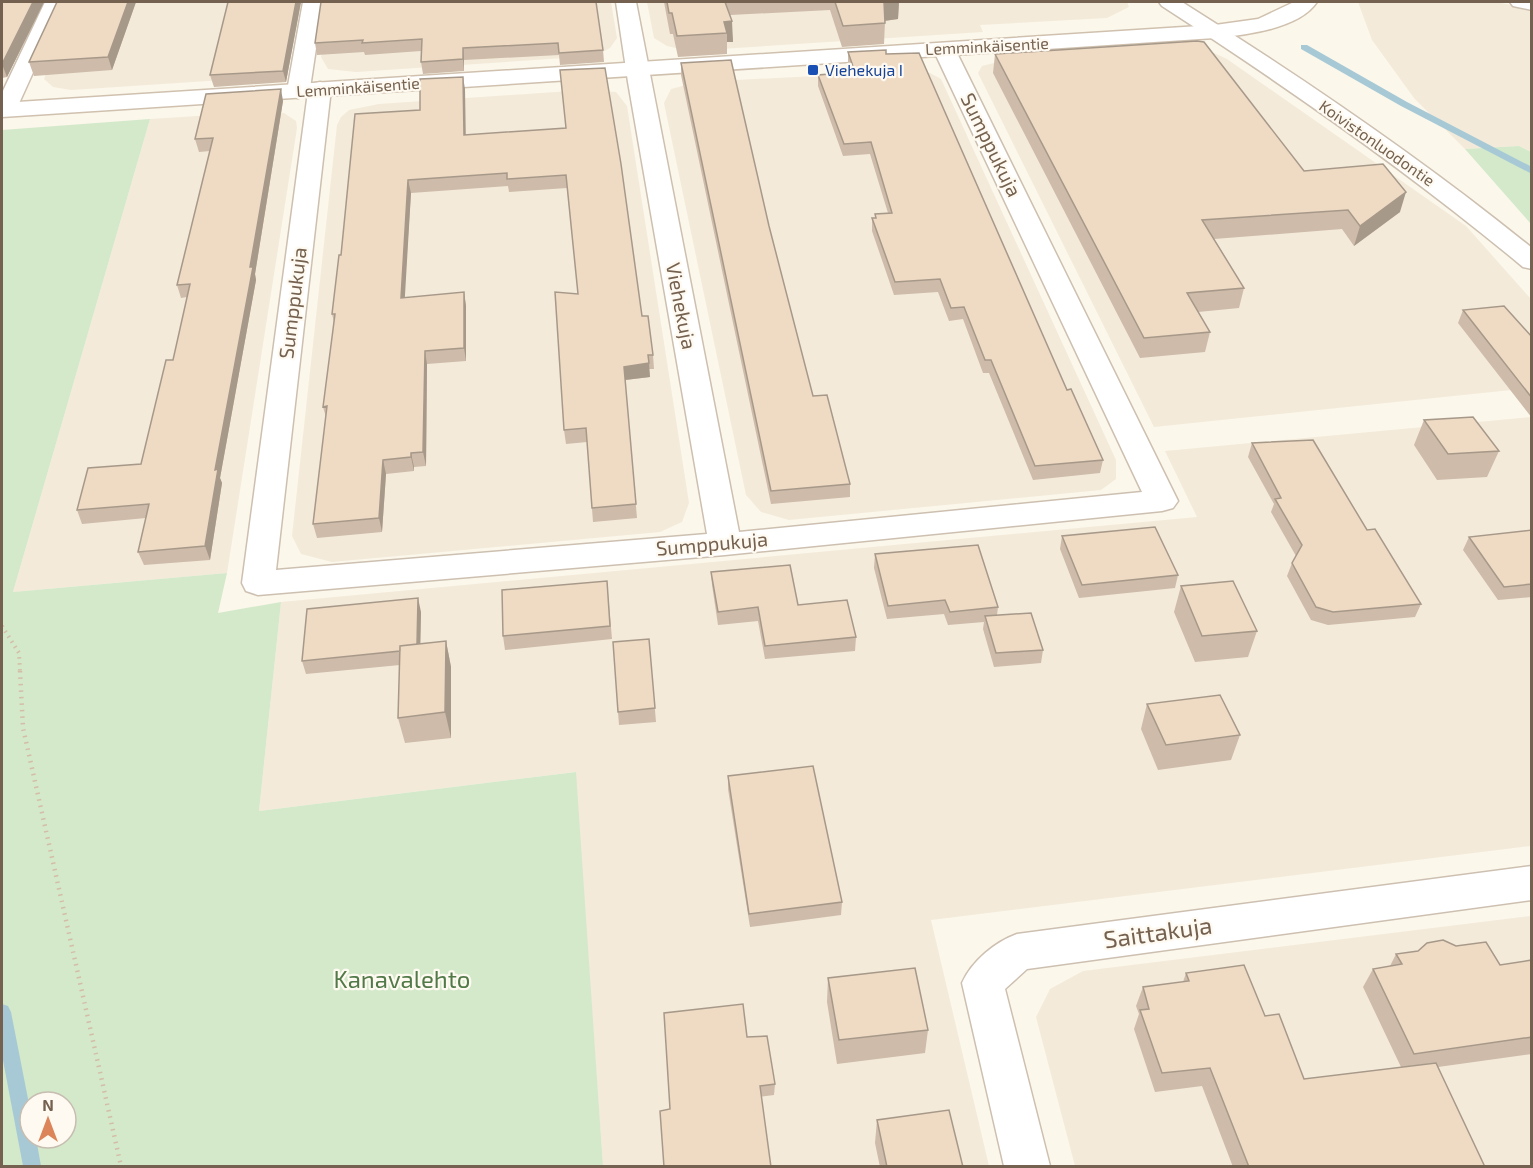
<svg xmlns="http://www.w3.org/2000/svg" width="1533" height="1168" font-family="'Exo 2',sans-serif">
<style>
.residential{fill:#f3eada}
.green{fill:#d3e9ca;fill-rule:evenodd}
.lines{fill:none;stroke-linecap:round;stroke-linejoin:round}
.stream{fill:#a7c9d5;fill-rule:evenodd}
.street-casing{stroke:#cdc0b1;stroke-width:3}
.secondary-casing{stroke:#d0c1af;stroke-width:3}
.path-far1{stroke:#d4bda7;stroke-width:4;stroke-dasharray:1.5 4.5;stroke-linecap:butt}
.path{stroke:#d4bda7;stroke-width:4.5;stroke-dasharray:1.5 5;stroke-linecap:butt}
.street{fill:#fff;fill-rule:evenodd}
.secondary{fill:#fff;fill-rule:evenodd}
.wall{fill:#cebba9}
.shaded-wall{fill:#a79989}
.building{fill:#efdac4;stroke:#a79989;stroke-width:1.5}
.transit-dot{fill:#1a4fb4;stroke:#fefaf1;stroke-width:2}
.labels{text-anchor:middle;stroke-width:4.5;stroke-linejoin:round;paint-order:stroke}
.far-street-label{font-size:16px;fill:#75614f;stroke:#fefaf1}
.far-transit-label{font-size:16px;fill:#164399;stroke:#fefaf1;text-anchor:start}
.street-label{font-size:20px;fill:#75614f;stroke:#fefaf1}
.near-street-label{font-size:24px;fill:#75614f;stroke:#fefaf1}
.near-park-label{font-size:24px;fill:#517a48;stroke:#fefaf1}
</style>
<rect width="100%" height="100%" fill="#fbf7eb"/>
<path class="residential" d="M75 2H296L254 78 71 90 53 87 44 79Z
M330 2H611L617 38 610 48 595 56 356 72 328 69 321 57Z
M647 2H1127L1129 7 1107 18 980 25 983 32 689 51 667 46 654 38Z
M1358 2H1496L1531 9V152L1519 146 1465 149 1414 98 1372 40Z
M1193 50 1212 52 1227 59 1466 226 1531 299V388L1154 427 978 73 982 66 994 63Z
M913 71 930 73 941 79 1116 460V479L1101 490 789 520 761 512 746 495 664 103 671 89 698 82Z
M585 90 616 92 627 106 689 503 682 522 660 532 332 562 301 554 292 536 337 125 341 117 349 110 379 104Z
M259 112 284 113 296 121 297 128 227 573 13 592 150 119Z
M1531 417V846L931 920 989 1166H603L575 772 259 811 281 602 1197 517 1165 451Z
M1531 916V1166H1075L1036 1017 1050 989 1083 971Z"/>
<path class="green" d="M150 119 13 592 227 573 218 613 281 602 259 811 576 772 603 1166H2V130ZM30 1102H66V1138H30Z
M1519 146 1531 152V224L1465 149Z"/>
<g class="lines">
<path class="stream" d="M1301 45H1307L1407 102 1532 167V174L1401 106 1301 49Z
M2 1004 8 1006 11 1012 30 1109V1138H36L41 1166H23L2 1055Z"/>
<defs>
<path id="street" d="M45 2H65L16 110 13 115 2 116V93Z
M303 2H323L310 88 312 84 320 82 328 84 331 89 276 570 707 534 628 82 616 2H636L739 532 1142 492 933 49 936 44 944 43 952 44 955 49 1178 501 1173 508 1162 511 725 555 258 595 246 591 242 583 308 92 306 96 298 98 290 96 287 91Z
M1159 2H1182C1303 78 1421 158 1532 248V269L1523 267C1408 171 1287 87 1162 6Z
M1510 2H1532V10L1513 6Z
M1532 866V900L1027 969 1005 989 1050 1166H1004L962 983C972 961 995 942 1017 934Z"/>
<path id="secondary" d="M1294 2H1317C1299 29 1245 35 1215 38L2 117V103L1215 25 1258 19Z"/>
</defs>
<use href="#street" class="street-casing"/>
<use href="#secondary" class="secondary-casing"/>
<path class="path-far1" d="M2 626 19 653 20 672"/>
<path class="path" d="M20 671 23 728 121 1166"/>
<use href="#street" class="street"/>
<use href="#secondary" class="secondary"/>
</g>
<path class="wall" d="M2 2H44L7 77 2 78Z
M136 2 112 70 34 76 29 62Z
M228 2H302H301L286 82 214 87 210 75Z
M321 2 603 50 604 62 560 65 559 55 464 60V71L423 74 421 62V51L365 55 364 52 317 55 315 43Z
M664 2H899L898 19 885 21 884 44 842 47 830 10 730 15 733 42H727V54L678 57 673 34H670Z
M848 52 886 54 1067 390 1103 460 1100 473 1033 480 989 373H983L963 319 949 321 938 292 894 295 872 231V218H875V214L888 213 870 154 843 156 818 86V75L851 72 848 64Z
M995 54 1400 212 1354 246 1342 229 1214 239 1244 288 1239 308 1198 312 1210 332 1205 352 1140 358 993 73Z
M681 63 769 226 813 396 850 484V497L771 504 681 75Z
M465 89V135L566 128 642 316 653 355 654 369H649L650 377 625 380 637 518 593 522 587 442 566 444 564 430 578 294 567 188 509 192 508 186 411 193 404 298 464 292 466 306V361L427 364 426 466 414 467V471L386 474 382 532 317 538 313 524 326 417 323 407 334 322 332 314 341 255 420 110Z
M283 101 255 274 256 280 220 478 222 483 210 560 144 565 138 552 146 518 82 524 77 510 141 464 173 360 187 297 181 298 177 285 210 151 199 152 195 139Z
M1463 310 1532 337V418L1458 323Z
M1424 420 1499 451 1487 477 1437 480 1414 445Z
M1252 443 1367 530 1421 604 1415 617 1328 625 1311 620 1287 576 1292 563 1296 556 1271 512 1274 504 1248 457Z
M1532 530V597L1498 600 1463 550 1469 537Z
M1062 536 1178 575 1175 588 1079 598 1060 549Z
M875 554 998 607 997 615 1043 650 1041 663 994 667 983 629 984 622 948 625 944 614 887 619 874 568Z
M711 572 798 605 856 637 855 651 765 659 758 621 718 625 712 585Z
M607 581 612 639 505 650 503 636Z
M1181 586 1257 631 1248 657 1195 662 1174 612Z
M421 612 420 644 446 641 451 667V738L405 743 398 718 400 665 306 674 302 661Z
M649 639 656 722 619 725 618 712Z
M1147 704 1240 735 1231 760 1158 770 1141 729Z
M728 776 842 902 841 915 750 927 728 789Z
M1396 954 1500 965 1532 960V1054L1438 1067 1485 1167H1233L1202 1086 1155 1092 1134 1029 1139 1014 1136 1006 1143 987 1183 982 1186 973 1265 1016 1304 1079 1401 1067 1363 987 1373 969 1390 966Z
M828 978 928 1030 925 1053 837 1064 827 1002Z
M747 1037 775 1084 774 1095 670 1109Z
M877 1120 963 1167H880L875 1143Z"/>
<path class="shaded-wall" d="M33 2H44L7 77 2 64Z
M128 2H136L112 70 108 57Z
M296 2H301L286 82 283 71Z
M884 2H899L898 19 883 21Z
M732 21 733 42H727V33L724 22Z
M463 48 464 60V71L463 59Z
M463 77 465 89 466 148 464 135Z
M281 89 283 101 255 274 256 280 220 478 222 483 210 560 205 546 215 470Z
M408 180 411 193 404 312 401 298Z
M1406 192 1400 212 1354 246 1360 226Z
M464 292 466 306V361L464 348Z
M425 351 427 364 426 466 423 452Z
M649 363 650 377 625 380 624 367Z
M411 453 414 467V471L411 457Z
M383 460 386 474 382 532 379 518Z
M418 598 421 612 420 663 417 650Z
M446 641 451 667V738L445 712Z"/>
<path class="building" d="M2 2H33L2 64Z
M57 2H128L108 57 29 62Z
M228 2H296L283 71 210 75Z
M321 2H596L603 50 559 53 558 43 463 48V59L421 62 422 39 362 43 363 40 315 43Z
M667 2H725L732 21 724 22 727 33 677 36 672 13H669Z
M835 2H884L885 23 843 26Z
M1197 41 1204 42 1304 171 1383 164 1406 192 1360 226 1348 210 1202 220 1244 288 1187 293 1210 332 1144 338 995 54Z
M886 50V54L919 53 1067 390 1071 389 1103 460 1035 466 991 360H985L964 307 951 308 940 279 895 282 872 218H876L875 214 892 213 871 142 844 144 818 75 855 72 848 52Z
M731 60 769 226 813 396 827 395 850 484 771 491 681 63Z
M605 68 621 164 642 316H648L653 355H648L649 363 624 367 636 504 592 508 586 428 564 430 555 292 578 294 566 175 507 179V173L408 180 401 298 464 292V348L425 351 423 452 411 453V457L383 460 379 518 313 524 327 406 323 407 335 314H332L339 255H341L355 114 420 110V79L463 77 464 135 566 128 560 70Z
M281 89 250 267H253L215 470 218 469 205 546 138 552 149 504 77 510 88 468 141 464 166 360H173L190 284 177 285 213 138 195 139 206 94Z
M1504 306 1532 337V398L1463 310Z
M1473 417 1499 451 1448 454 1424 420Z
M1313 440 1367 530 1375 529 1421 604 1333 612 1316 607 1292 563 1302 545 1275 499 1281 498 1252 443Z
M1155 527 1178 575 1082 585 1062 536Z
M1532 530V584L1504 587 1469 537Z
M978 545 998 607 950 612 945 600 888 606 875 554Z
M790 565 798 605 847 600 856 637 765 646 758 607 718 612 711 572Z
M607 581 610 626 503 636 502 590Z
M1233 581 1257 631 1202 636 1181 586Z
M418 598 417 644 400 646V651L302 661 307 609Z
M1031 613 1043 650 996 653 985 616Z
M649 639 655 708 618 712 613 642Z
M446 641 445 712 398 718 400 646Z
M1220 695 1240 735 1166 745 1147 704Z
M813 766 842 902 749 914 728 776Z
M1443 940 1456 946 1486 942 1500 965 1532 960V1037L1414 1054 1373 969 1402 964 1396 954 1418 951 1427 943Z
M1244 965 1265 1016 1279 1014 1304 1079 1436 1063 1485 1167H1249L1210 1068 1162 1073 1140 1010 1149 1009 1143 987 1189 981 1186 973Z
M915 968 928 1030 839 1040 828 978Z
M743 1004 747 1037 767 1036 775 1084 760 1086 771 1167H664L660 1111 670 1109 664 1013Z
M949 1110 963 1167H887L877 1120Z"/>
<rect class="transit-dot" x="807" y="64" width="12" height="12" rx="3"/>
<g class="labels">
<g class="far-street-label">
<text transform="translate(987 46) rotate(-3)" y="6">Lemminkäisentie</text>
<text transform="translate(358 87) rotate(-4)" y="6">Lemminkäisentie</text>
<text transform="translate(1377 143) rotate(35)" y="6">Koivistonluodontie</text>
</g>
<g class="far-transit-label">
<text x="825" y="76">Viehekuja I</text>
</g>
<g class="street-label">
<text transform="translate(991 145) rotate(64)" y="7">Sumppukuja</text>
<text transform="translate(293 303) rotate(-83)" y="7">Sumppukuja</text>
<text transform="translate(681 306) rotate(79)" y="7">Viehekuja</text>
<text transform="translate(712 544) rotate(-5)" y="7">Sumppukuja</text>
</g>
<g class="near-street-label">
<text transform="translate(1158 933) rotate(-8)" y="8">Saittakuja</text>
</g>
<g class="near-park-label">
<text x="402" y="988">Kanavalehto</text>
</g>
</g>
<rect width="1533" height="1168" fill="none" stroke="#75614f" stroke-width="6"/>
<g transform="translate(48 1120)"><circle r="28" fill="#fefaf1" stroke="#c7bdb0" stroke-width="1.5"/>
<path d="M0-4.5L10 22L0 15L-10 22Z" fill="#dc845a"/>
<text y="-9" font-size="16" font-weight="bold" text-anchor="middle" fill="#75614f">N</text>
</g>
</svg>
